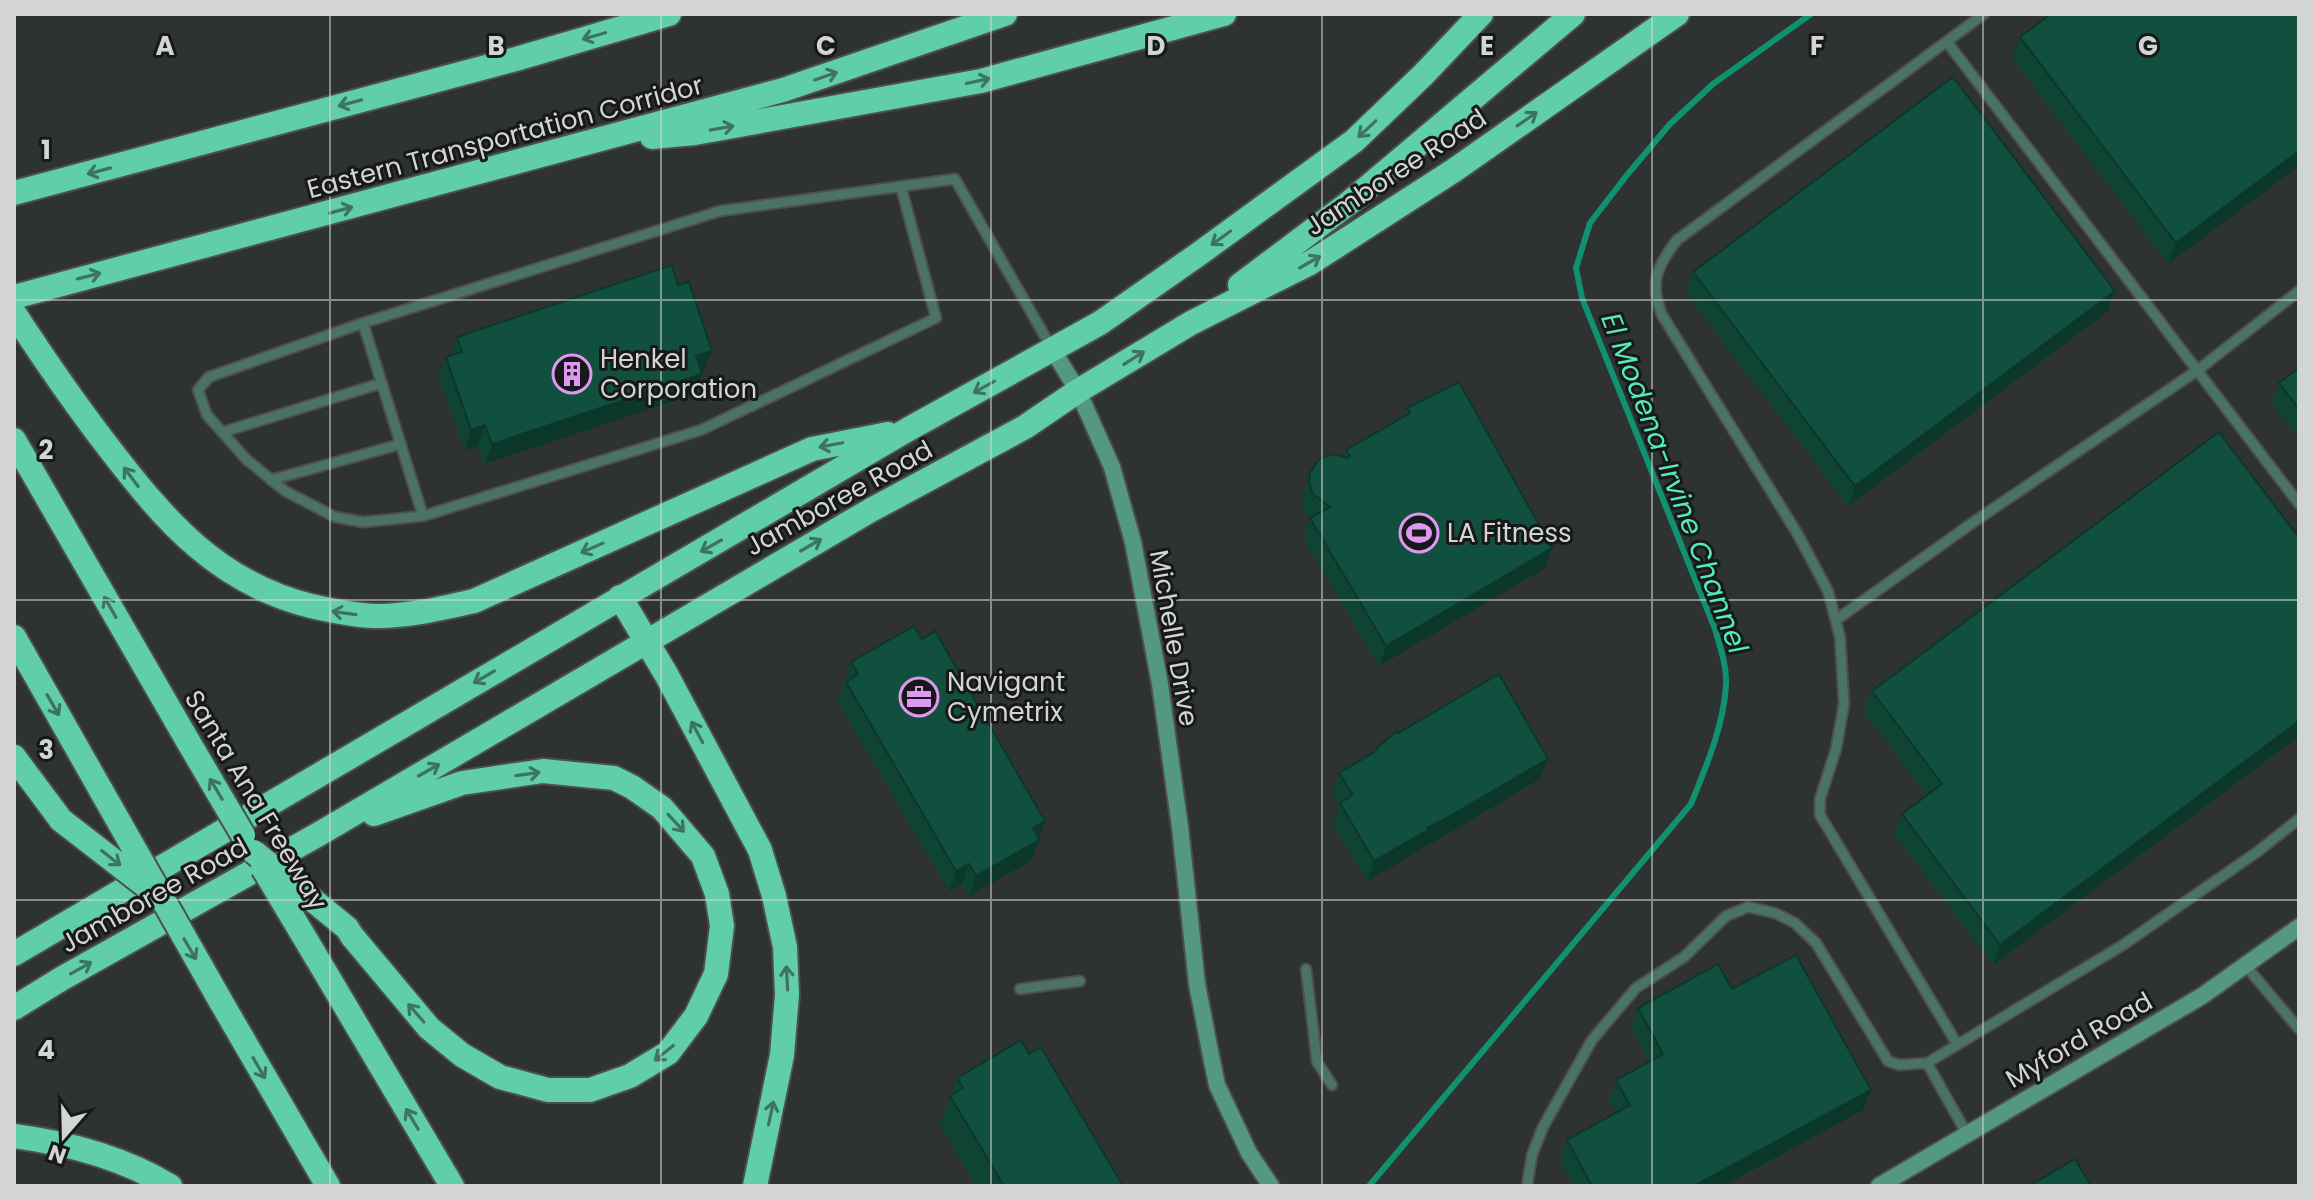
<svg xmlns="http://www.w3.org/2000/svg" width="2313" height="1200" font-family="Poppins,sans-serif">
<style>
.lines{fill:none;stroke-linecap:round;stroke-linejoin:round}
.stream{stroke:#109271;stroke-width:6}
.lane-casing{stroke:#4c4f4e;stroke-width:13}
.secondary-casing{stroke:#4c4f4e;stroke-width:20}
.highway-casing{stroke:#4c4f4e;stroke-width:28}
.lane{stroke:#4b7364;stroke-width:9}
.secondary{stroke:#559881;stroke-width:16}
.highway{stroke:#60ceaa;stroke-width:24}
.highway-bridge-casing{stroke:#4c4f4e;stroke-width:28;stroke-linecap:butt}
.highway-bridge{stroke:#60ceaa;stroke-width:24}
.wall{fill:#0f4435}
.shaded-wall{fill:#0c372b}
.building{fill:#114f3e;stroke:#0c372b;stroke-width:2}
.oneway{stroke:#3c7461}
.grid{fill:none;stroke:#d2d5d4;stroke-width:2;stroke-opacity:0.55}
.labels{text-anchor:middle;stroke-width:6;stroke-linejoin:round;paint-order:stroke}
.street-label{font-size:26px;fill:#d2d5d4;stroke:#171918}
.poi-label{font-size:26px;fill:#d2d5d4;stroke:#171918;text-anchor:start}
.water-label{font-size:28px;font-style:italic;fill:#52ebbd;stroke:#171918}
.grid-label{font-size:26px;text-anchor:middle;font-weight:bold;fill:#d2d5d4;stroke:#171918;stroke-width:6;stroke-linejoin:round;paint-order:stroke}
</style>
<rect width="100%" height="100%" fill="#2e3230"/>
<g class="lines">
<path class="stream" d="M1369 1186 1691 804C1706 767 1724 725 1726 684 1727 666 1720 647 1715 629L1582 298 1576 268 1590 223 1627 175 1670 124 1713 84 1811 14"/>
<defs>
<path id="lane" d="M1947 42 2299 504
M901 187 936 318 701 430 423 516 363 323 720 211 955 179 1051 347
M363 323 209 377 198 390 207 415 246 459 285 491 335 517 363 522 423 516
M223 432 382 383
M271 480 401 444
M1836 620 1975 521 2198 370 2299 291
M2245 965 2299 1029
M1306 969 1317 1062 1332 1085
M1020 989 1080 981
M1957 1044 1820 815V799L1836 749 1844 704 1840 637 1828 591 1797 533 1662 315C1649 283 1657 266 1677 240L1984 14
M1927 1063 1967 1134
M1527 1186 1532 1155 1543 1127 1592 1040 1636 988 1684 957 1726 916 1748 907 1775 913 1795 923 1816 943 1888 1061 1899 1065 1927 1063 2123 945 2257 852 2299 819"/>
<path id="secondary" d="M1052 349 1078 391 1112 467 1133 542 1160 684 1180 827 1197 984 1210 1051 1217 1085 1249 1153 1271 1186
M1879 1186 2202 996 2299 927"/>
<path id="highway" d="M652 137 695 133 981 81 1224 14
M14 193 516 59 669 14
M1240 285 1349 203 1573 14
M14 297 783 90 1005 14
M14 313C44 359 75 404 109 448 165 521 218 583 311 606 333 611 356 616 378 616 410 616 443 608 474 601L812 449 888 434
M14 440 189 743
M620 597 666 674 760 850 774 896 785 947 787 995 782 1055 755 1186
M14 637 102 792
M14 757 61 820
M352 936 429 1028 462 1055 500 1077 548 1090H590L630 1076 668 1053 696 1016 716 974 722 926 717 894 703 856 662 808 632 787 614 778 543 771 462 783 374 814
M14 954 907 430 1100 323 1196 256 1354 141 1423 75 1481 14
M315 955 452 1186
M220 1000 328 1186
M14 1008 61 979 319 834 871 510 1025 427 1078 391 1191 323 1310 263 1453 171 1677 14
M14 1136C68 1143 123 1158 170 1186"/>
</defs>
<use href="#lane" class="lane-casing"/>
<use href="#secondary" class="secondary-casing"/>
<use href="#highway" class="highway-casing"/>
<use href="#lane" class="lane"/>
<use href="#secondary" class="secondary"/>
<use href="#highway" class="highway"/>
<defs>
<path id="highway-bridge" d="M189 743 243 835
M102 792 220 1000
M61 820 150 889
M254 852 347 928 352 936
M263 868 315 955"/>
</defs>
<use href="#highway-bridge" class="highway-bridge-casing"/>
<use href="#highway-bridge" class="highway-bridge"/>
</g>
<path class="wall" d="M2299 14 2168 264 2012 58 2020 37Z
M1693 272 2115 291 2108 311 1848 506 1686 293Z
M457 337 704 371 702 372V374L695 394 484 464 478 446 464 450 439 377 446 357 451 355Z
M2299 368V439L2272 403 2279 383Z
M1407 408 1545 568 1379 666 1303 538 1311 518 1306 515 1302 503 1303 493 1310 473 1343 457 1346 450 1404 416Z
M2299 538V736L1993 965 1894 834 1902 814 1927 795 1864 711 1872 691Z
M922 639 1045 821 1032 860 969 896 962 884 949 891 838 702 851 662Z
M1398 733 1548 759 1540 779 1436 841 1422 847 1421 850 1367 881 1333 824 1339 805 1332 793 1339 773 1376 751Z
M1732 989 1871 1090 1863 1110 1723 1186H1574L1559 1160 1567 1140 1616 1113 1609 1100 1616 1080 1649 1062 1631 1028 1638 1008Z
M1029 1054 1123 1186H976L940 1125 957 1078Z"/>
<path class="shaded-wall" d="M2299 151V166L2168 264 2176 243Z
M2115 291 2108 311 1848 506 1855 486Z
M712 351 704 371 689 376 696 356Z
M702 374 695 394 484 464 492 444Z
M485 425 478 446 464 450 471 430Z
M1552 548 1545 568 1379 666 1386 646Z
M2299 721V736L1993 965 2000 945Z
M1548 759 1540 779 1436 841 1422 847 1421 850 1367 881 1374 861 1427 828Z
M1045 821 1032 860 969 896 976 876 1033 828Z
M969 864 962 884 949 891 956 871Z
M1871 1090 1863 1110 1723 1186H1694Z"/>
<path class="building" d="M2051 14H2299V151L2176 243 2020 37Z
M1953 77 2115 291 1855 486 1693 272Z
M672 265 678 285 689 282 712 351 696 356 702 374 492 444 485 425 471 430 446 357 462 352 457 337Z
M2299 368V409L2279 383Z
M1459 382 1552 548 1386 646 1310 518 1330 507 1313 494 1309 482 1310 473 1320 458 1334 454 1347 458 1350 456 1346 450 1410 413 1407 408Z
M2219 432 2299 538V721L2000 945 1902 814 1942 784 1872 691Z
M914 626 922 639 935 631 1045 821 1033 828 1039 840 976 876 969 864 956 871 846 682 858 674 851 662Z
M1499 674 1548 759 1443 820 1427 828 1428 830 1374 861 1340 803 1353 795 1339 773 1376 751 1378 747 1397 731 1398 733Z
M1796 955 1871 1090 1694 1186H1592L1567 1140 1630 1105 1616 1080 1663 1054 1638 1008 1718 964 1732 989Z
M1021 1040 1029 1054 1041 1047 1123 1186H1004L950 1096 963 1088 957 1078Z
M2075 1159 2091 1186H2029Z"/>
<defs><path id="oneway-shaft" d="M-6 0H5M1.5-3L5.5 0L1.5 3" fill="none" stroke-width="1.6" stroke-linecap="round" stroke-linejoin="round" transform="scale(2)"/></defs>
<g class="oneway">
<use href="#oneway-shaft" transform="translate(594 36) rotate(164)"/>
<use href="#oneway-shaft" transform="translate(826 76) rotate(-19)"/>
<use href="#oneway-shaft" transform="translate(978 81) rotate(-12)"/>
<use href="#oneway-shaft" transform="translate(350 103) rotate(165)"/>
<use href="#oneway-shaft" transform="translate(1527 119) rotate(-35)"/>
<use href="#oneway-shaft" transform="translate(722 128) rotate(-10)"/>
<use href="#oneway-shaft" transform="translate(1367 129) rotate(137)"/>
<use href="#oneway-shaft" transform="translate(99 171) rotate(165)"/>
<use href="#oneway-shaft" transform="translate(341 210) rotate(-15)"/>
<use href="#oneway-shaft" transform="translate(1221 238) rotate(144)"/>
<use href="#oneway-shaft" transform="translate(1310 262) rotate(-30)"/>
<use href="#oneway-shaft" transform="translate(89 276) rotate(-14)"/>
<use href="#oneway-shaft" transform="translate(1134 358) rotate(-32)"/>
<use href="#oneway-shaft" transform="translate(984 387) rotate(151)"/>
<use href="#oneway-shaft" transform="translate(831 445) rotate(169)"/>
<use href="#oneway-shaft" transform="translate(131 477) rotate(-127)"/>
<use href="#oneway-shaft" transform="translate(811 545) rotate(-30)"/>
<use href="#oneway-shaft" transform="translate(711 546) rotate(150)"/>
<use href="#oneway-shaft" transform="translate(592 548) rotate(156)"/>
<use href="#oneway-shaft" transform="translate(110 607) rotate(-120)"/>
<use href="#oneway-shaft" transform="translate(344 613) rotate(-172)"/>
<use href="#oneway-shaft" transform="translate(484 677) rotate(150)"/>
<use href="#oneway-shaft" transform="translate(53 705) rotate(60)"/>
<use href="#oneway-shaft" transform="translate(697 732) rotate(-118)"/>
<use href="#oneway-shaft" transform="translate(429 770) rotate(-30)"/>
<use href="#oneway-shaft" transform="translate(528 774) rotate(-8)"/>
<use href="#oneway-shaft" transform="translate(216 789) rotate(-121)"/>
<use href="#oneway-shaft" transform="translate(676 823) rotate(48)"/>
<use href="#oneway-shaft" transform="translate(111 858) rotate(38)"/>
<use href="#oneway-shaft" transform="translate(190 949) rotate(60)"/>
<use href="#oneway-shaft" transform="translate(81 968) rotate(-29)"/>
<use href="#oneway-shaft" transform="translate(787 978) rotate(-93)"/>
<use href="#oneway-shaft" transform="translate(416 1013) rotate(-131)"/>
<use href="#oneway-shaft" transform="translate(664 1053) rotate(141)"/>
<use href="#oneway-shaft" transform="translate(259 1068) rotate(60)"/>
<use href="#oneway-shaft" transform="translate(771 1113) rotate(-78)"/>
<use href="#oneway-shaft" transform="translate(412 1119) rotate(-121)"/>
</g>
<path class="grid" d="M330 14V1186M661 14V1186M991 14V1186M1322 14V1186M1652 14V1186M1983 14V1186M14 300H2299M14 600H2299M14 900H2299"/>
<defs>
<symbol id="building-ring" viewBox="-11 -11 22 22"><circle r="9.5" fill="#171918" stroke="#df98f1" stroke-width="1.5"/><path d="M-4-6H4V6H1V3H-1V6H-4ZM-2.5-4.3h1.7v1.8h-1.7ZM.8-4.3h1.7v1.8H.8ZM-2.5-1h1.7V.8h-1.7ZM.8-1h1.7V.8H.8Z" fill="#df98f1"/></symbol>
<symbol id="stadium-ring" viewBox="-11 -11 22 22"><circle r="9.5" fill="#171918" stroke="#df98f1" stroke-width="1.5"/><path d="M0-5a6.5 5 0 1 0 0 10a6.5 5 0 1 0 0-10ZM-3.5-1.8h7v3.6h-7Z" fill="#df98f1"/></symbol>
<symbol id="office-ring" viewBox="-11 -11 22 22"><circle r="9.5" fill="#171918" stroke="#df98f1" stroke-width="1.5"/><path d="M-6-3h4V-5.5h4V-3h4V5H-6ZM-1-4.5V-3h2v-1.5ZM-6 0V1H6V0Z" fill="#df98f1"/></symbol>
</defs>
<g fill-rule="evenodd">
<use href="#building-ring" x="550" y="352" width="44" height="44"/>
<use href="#stadium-ring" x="1397" y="511" width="44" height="44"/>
<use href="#office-ring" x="897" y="675" width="44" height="44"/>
</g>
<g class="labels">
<g class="street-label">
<text transform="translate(505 137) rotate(-15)" y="9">Eastern Transportation Corridor</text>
<text transform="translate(1396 172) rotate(-33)" y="9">Jamboree Road</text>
<text transform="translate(839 498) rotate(-29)" y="9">Jamboree Road</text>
<text transform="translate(1174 638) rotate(80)" y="9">Michelle Drive</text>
<text transform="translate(256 800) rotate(59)" y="9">Santa Ana Freeway</text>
<text transform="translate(154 895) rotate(-29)" y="9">Jamboree Road</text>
<text transform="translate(2079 1040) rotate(-30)" y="9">Myford Road</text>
</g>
<g class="poi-label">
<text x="600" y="368">Henkel<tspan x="600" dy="30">Corporation</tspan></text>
<text x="1447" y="542">LA Fitness</text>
<text x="947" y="691">Navigant<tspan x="947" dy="30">Cymetrix</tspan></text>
</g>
<g class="water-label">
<text transform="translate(1675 483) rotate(69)" y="10">El Modena-Irvine Channel</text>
</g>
</g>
<g class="grid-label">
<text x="165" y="55">A</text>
<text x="496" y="55">B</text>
<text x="826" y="55">C</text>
<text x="1156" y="55">D</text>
<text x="1487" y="55">E</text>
<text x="1817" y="55">F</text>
<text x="2148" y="55">G</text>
<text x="46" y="159">1</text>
<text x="46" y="459">2</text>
<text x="46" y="759">3</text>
<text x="46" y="1059">4</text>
</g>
<rect width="2313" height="1200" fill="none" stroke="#d2d5d4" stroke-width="32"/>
<g transform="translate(64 1136) rotate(200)" stroke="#171918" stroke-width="6" paint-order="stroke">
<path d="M0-6L14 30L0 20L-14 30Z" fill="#d2d5d4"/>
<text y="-12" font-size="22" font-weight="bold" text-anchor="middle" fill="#d2d5d4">N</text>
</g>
</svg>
